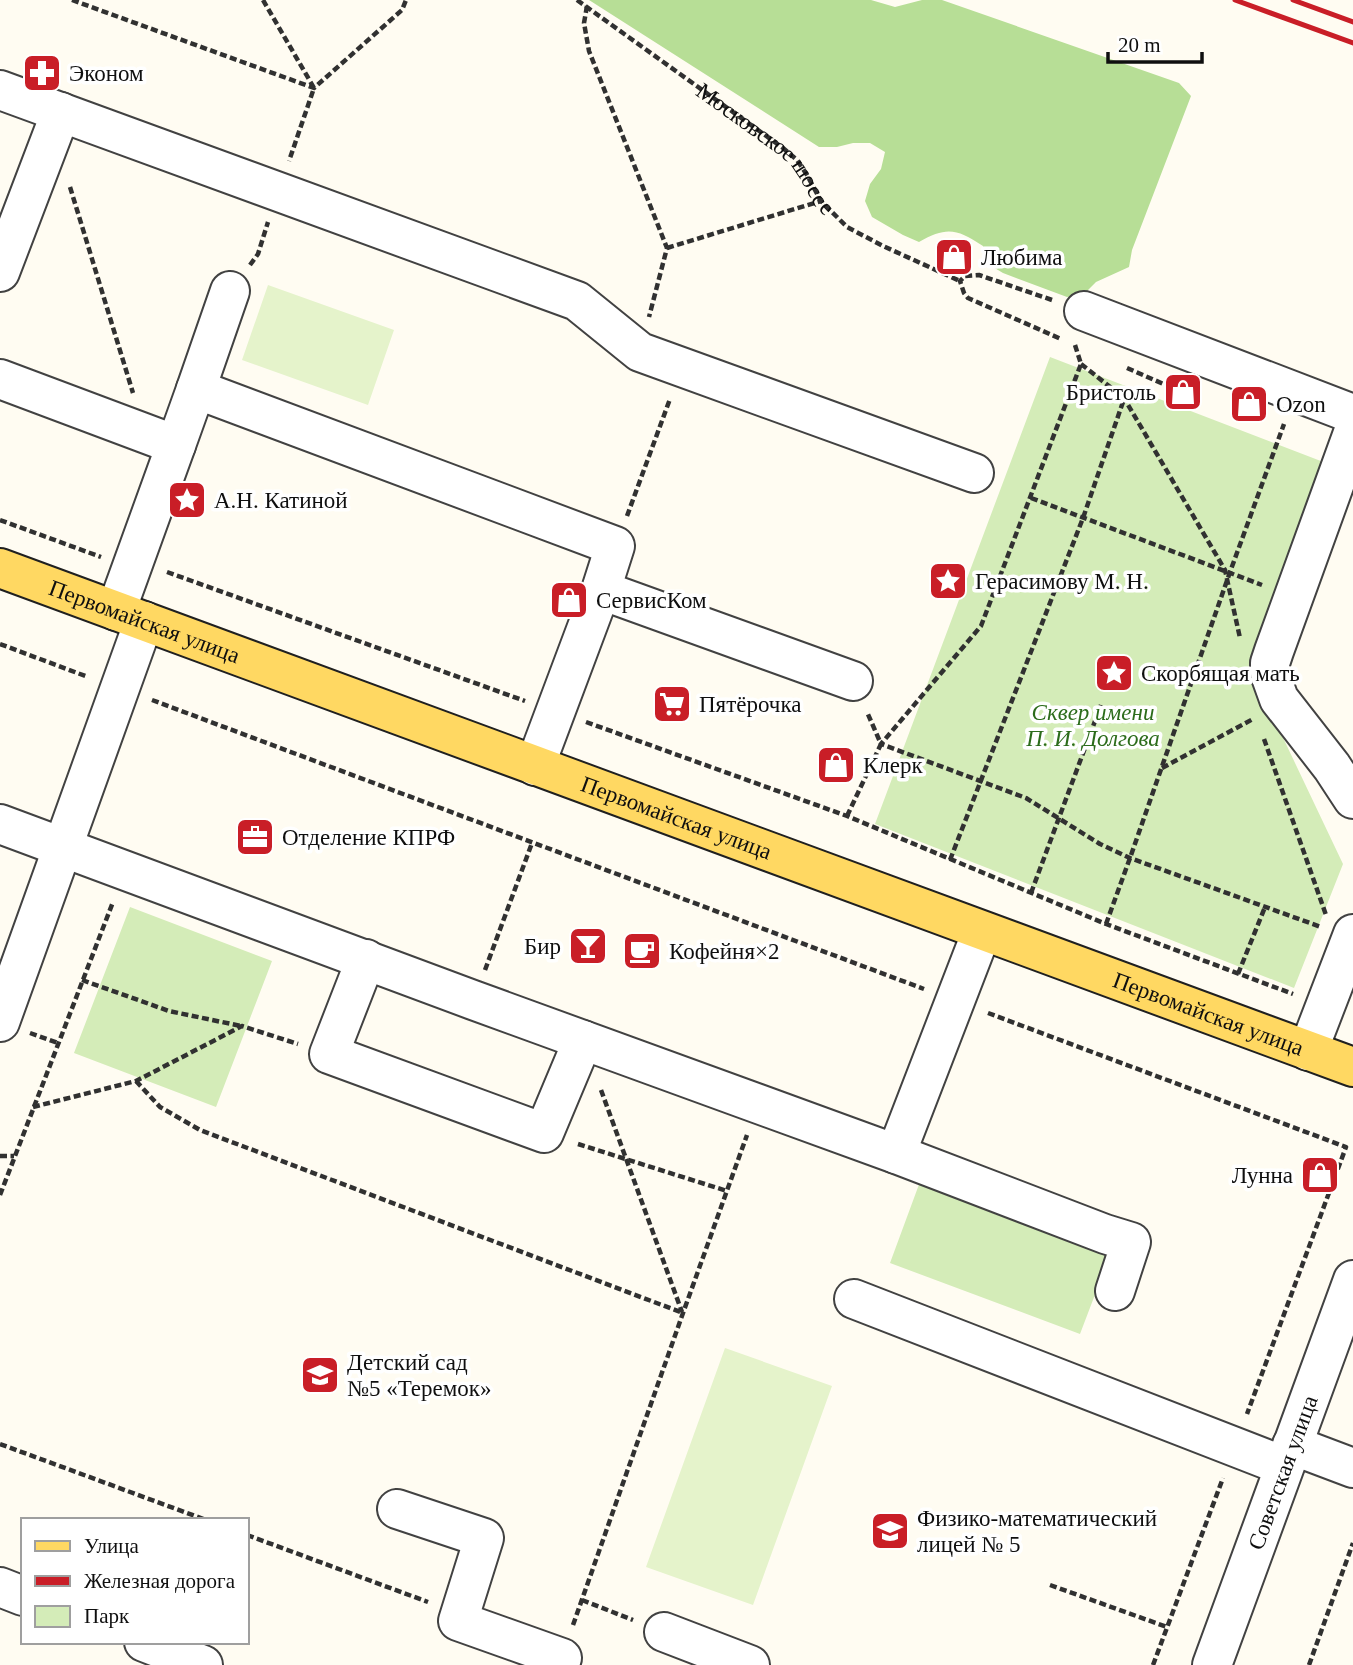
<svg xmlns="http://www.w3.org/2000/svg" width="1353" height="1665" font-family="Georgia,serif">
<style>
.green{fill:#d4ecb8}
.forest{fill:#b7de96}
.pitch{fill:#e5f3cb}
.lines{fill:none;stroke-linecap:round;stroke-linejoin:round}
.minor-casing{stroke:#424242;stroke-width:42}
.major-casing{stroke:#202020;stroke-width:42}
.path{stroke:#313131;stroke-width:4.5;stroke-dasharray:7 3.5;stroke-linecap:butt}
.minor{stroke:#fff;stroke-width:38}
.major{stroke:#ffd862;stroke-width:38}
.rail{stroke:#c91e27;stroke-width:5}
.labels{text-anchor:middle;stroke-width:7;stroke-linejoin:round;paint-order:stroke}
.poi-label{font-size:23px;fill:#0f0f0f;stroke:#fff;text-anchor:start}
.street-label{font-size:23px;fill:#0f0f0f;stroke:#fff}
.park-label{font-size:23px;font-style:italic;fill:#2c6c1b;stroke:#fff}
</style>
<rect width="100%" height="100%" fill="#fffcf2"/>
<path class="green" d="M1050 357 1326 463 1267 704 1343 864 1294 988 875 824Z
M130 907 272 961 216 1107 74 1053Z
M921 1179 1112 1250 1080 1334 890 1263Z"/>
<path class="forest" d="M589 0H871L895 7 922 0H942L1179 83 1191 96 1132 250 1129 267 1096 282 1084 294 1067 297 1003 273 988 264 983 246C957 229 947 226 919 242L903 235 872 217 865 201 870 184 881 169 885 152 870 143H853L837 147H819Z"/>
<path class="pitch" d="M268 285 394 330 368 405 242 360Z
M725 1348 832 1386 753 1605 646 1567Z"/>
<g class="lines">
<defs>
<g id="minor">
<path d="M0 90 577 301 640 352 974 473"/>
<path d="M0 272 61 112"/>
<path d="M1084 311 1353 414"/>
<path d="M0 379 176 445 196 389 615 546 601 590 853 681"/>
<path d="M196 389 230 291"/>
<path d="M1353 433 1274 651 1270 663V674L1279 699 1332 767 1353 799"/>
<path d="M116 611 176 445"/>
<path d="M535 766 601 590"/>
<path d="M0 824 473 1000 896 1154 1105 1234 1131 1242 1115 1291"/>
<path d="M366 959 329 1054 544 1133 583 1040"/>
<path d="M0 1022 144 621"/>
<path d="M1308 1051 1353 934"/>
<path d="M896 1154 982 931"/>
<path d="M854 1299 1284 1466"/>
<path d="M1292 1445 1353 1468"/>
<path d="M397 1509 484 1538 458 1621 562 1658 559 1665"/>
<path d="M0 1587 23 1596"/>
<path d="M664 1632 750 1665"/>
<path d="M144 1642 203 1665"/>
<path id="s2" d="M1212 1665 1353 1280"/>
</g>
<g id="major">
<path id="s3" d="M0 568 1353 1067"/>
</g>
</defs>
<use href="#minor" class="minor-casing"/>
<use href="#major" class="major-casing"/>
<g class="path">
<path d="M72 0 314 88 402 10 406 0"/>
<path d="M263 0 314 88 289 161"/>
<path id="s1" d="M577 0 783 148 797 160 807 175 821 201 847 227 883 246 960 281"/>
<path d="M587 6 584 23 589 51 667 248 649 317"/>
<path d="M70 187 133 393"/>
<path d="M667 248 821 201"/>
<path d="M250 265 258 254 268 222"/>
<path d="M1052 300 979 275 965 276 960 281 964 293 968 298 1061 339"/>
<path d="M1075 345 1081 364 981 626 881 744 1026 798 1100 844 1130 858 1321 927"/>
<path d="M1081 364 1124 398 1225 570 1240 638"/>
<path d="M1127 368 1168 386"/>
<path d="M1031 498 1262 585"/>
<path d="M627 516 670 399"/>
<path d="M0 520 101 557"/>
<path d="M167 572 525 701"/>
<path d="M0 644 88 677"/>
<path d="M152 700 924 989"/>
<path d="M586 722 847 816 1106 924 1293 994"/>
<path d="M1264 739 1326 915"/>
<path d="M1162 768 1253 719"/>
<path d="M847 816 881 744 867 712"/>
<path d="M950 860 1083 518 1124 399"/>
<path d="M1031 893 1101 705"/>
<path d="M1106 924 1130 858 1230 572 1284 424"/>
<path d="M485 970 532 843"/>
<path d="M1238 974 1265 907"/>
<path d="M82 980 169 1011 241 1026"/>
<path d="M988 1013 1346 1147 1247 1414"/>
<path d="M30 1033 58 1043"/>
<path d="M136 1081 160 1107 200 1130 683 1313"/>
<path d="M601 1090 682 1312"/>
<path d="M33 1107 136 1081 242 1026 298 1044"/>
<path d="M578 1144 727 1191"/>
<path d="M0 1156H14"/>
<path d="M0 1195 113 902"/>
<path d="M0 1444 206 1520"/>
<path d="M247 1535 428 1602"/>
<path d="M1050 1585 1167 1627"/>
<path d="M582 1600 633 1620"/>
<path d="M573 1625 683 1313 747 1135"/>
<path d="M1153 1665 1223 1478"/>
<path d="M1309 1665 1353 1543"/>
</g>
<use href="#minor" class="minor"/>
<use href="#major" class="major"/>
<path class="rail" d="M1235 0 1353 43
M1293 0 1353 22"/>
</g>
<defs>
<symbol id="pharmacy-square" viewBox="-11 -11 22 22"><rect x="-9" y="-9" width="18" height="18" rx="4" fill="#c91e27" stroke="#fff"/><path d="M-2-6h4v4h4v4h-4v4h-4v-4h-4v-4h4Z" fill="#fff"/></symbol>
<symbol id="shop-square" viewBox="-11 -11 22 22"><rect x="-9" y="-9" width="18" height="18" rx="4" fill="#c91e27" stroke="#fff"/><path d="M-5-2.5h2.3a2.7 3.5 0 0 1 5.4 0H5L5.5 6h-11ZM-1.5-2.5h3a1.5 2.3 0 0 0-3 0Z" fill="#fff"/></symbol>
<symbol id="sight-square" viewBox="-11 -11 22 22"><rect x="-9" y="-9" width="18" height="18" rx="4" fill="#c91e27" stroke="#fff"/><path d="M0-6L1.8-2.2L6-1.7L2.9 1.2L3.7 5.4L0 3.3L-3.7 5.4L-2.9 1.2L-6-1.7L-1.8-2.2Z" fill="#fff"/></symbol>
<symbol id="supermarket-square" viewBox="-11 -11 22 22"><rect x="-9" y="-9" width="18" height="18" rx="4" fill="#c91e27" stroke="#fff"/><path d="M-6-5.5h2.5l.6 2H6L4.5 2H-2.5L-4.4-4H-6ZM-1.5 3.2a1.3 1.3 0 1 0 .1 0ZM3 3.2a1.3 1.3 0 1 0 .1 0Z" fill="#fff"/></symbol>
<symbol id="office-square" viewBox="-11 -11 22 22"><rect x="-9" y="-9" width="18" height="18" rx="4" fill="#c91e27" stroke="#fff"/><path d="M-6-3h4V-5.5h4V-3h4V5H-6ZM-1-4.5V-3h2v-1.5ZM-6 0V1H6V0Z" fill="#fff"/></symbol>
<symbol id="bar-square" viewBox="-11 -11 22 22"><rect x="-9" y="-9" width="18" height="18" rx="4" fill="#c91e27" stroke="#fff"/><path d="M-6-5H6L.8 .8V4.5H3.5V6h-7V4.5H-.8V.8Z" fill="#fff"/></symbol>
<symbol id="cafe-square" viewBox="-11 -11 22 22"><rect x="-9" y="-9" width="18" height="18" rx="4" fill="#c91e27" stroke="#fff"/><path d="M-5.5-4.5H6V0H3Q3 3.5 0 3.5H-2.5Q-5.5 3.5-5.5 0ZM3-3.2v2h1.7v-2ZM-6 4.5H4V6H-6Z" fill="#fff"/></symbol>
<symbol id="school-square" viewBox="-11 -11 22 22"><rect x="-9" y="-9" width="18" height="18" rx="4" fill="#c91e27" stroke="#fff"/><path d="M0-5L7-2L0 1L-7-2ZM-4 1L0 2.5L4 1V4Q0 6-4 4Z" fill="#fff"/></symbol>
</defs>
<g fill-rule="evenodd">
<use href="#pharmacy-square" x="20" y="51" width="44" height="44"/>
<use href="#shop-square" x="932" y="235" width="44" height="44"/>
<use href="#shop-square" x="1161" y="370" width="44" height="44"/>
<use href="#shop-square" x="1227" y="382" width="44" height="44"/>
<use href="#sight-square" x="165" y="478" width="44" height="44"/>
<use href="#sight-square" x="926" y="559" width="44" height="44"/>
<use href="#shop-square" x="547" y="578" width="44" height="44"/>
<use href="#sight-square" x="1092" y="651" width="44" height="44"/>
<use href="#supermarket-square" x="650" y="682" width="44" height="44"/>
<use href="#shop-square" x="814" y="743" width="44" height="44"/>
<use href="#office-square" x="233" y="815" width="44" height="44"/>
<use href="#bar-square" x="566" y="924" width="44" height="44"/>
<use href="#cafe-square" x="620" y="929" width="44" height="44"/>
<use href="#shop-square" x="1298" y="1153" width="44" height="44"/>
<use href="#school-square" x="298" y="1353" width="44" height="44"/>
<use href="#school-square" x="868" y="1509" width="44" height="44"/>
</g>
<g class="labels">
<g class="poi-label">
<text x="69" y="81">Эконом</text>
<text x="981" y="265">Любима</text>
<text x="1156" y="400" text-anchor="end">Бристоль</text>
<text x="1276" y="412">Ozon</text>
<text x="214" y="508">А.Н. Катиной</text>
<text x="975" y="589">Герасимову М. Н.</text>
<text x="596" y="608">СервисКом</text>
<text x="1141" y="681">Скорбящая мать</text>
<text x="699" y="712">Пятёрочка</text>
<text x="863" y="773">Клерк</text>
<text x="282" y="845">Отделение КПРФ</text>
<text x="561" y="954" text-anchor="end">Бир</text>
<text x="669" y="959">Кофейня×2</text>
<text x="1293" y="1183" text-anchor="end">Лунна</text>
<text x="347" y="1370">Детский сад<tspan x="347" dy="26">№5 «Теремок»</tspan></text>
<text x="917" y="1526">Физико-математический<tspan x="917" dy="26">лицей № 5</tspan></text>
</g>
<g class="street-label">
<text dy="8" stroke="none"><textPath href="#s1" startOffset="242">Московское шоссе</textPath></text>
<text dy="8" stroke="none"><textPath href="#s3" startOffset="154">Первомайская улица</textPath></text>
<text dy="8" stroke="none"><textPath href="#s3" startOffset="721">Первомайская улица</textPath></text>
<text dy="8" stroke="none"><textPath href="#s3" startOffset="1288">Первомайская улица</textPath></text>
<text dy="8" stroke="none"><textPath href="#s2" startOffset="205">Советская улица</textPath></text>
</g>
<g class="park-label">
<text x="1093" y="720">Сквер имени<tspan x="1093" dy="26">П. И. Долгова</tspan></text>
</g>
</g>
<rect x="21" y="1518" width="228" height="126" fill="#ffffff" stroke="#9f9f9f" stroke-width="2"/>
<rect x="35" y="1541" width="35" height="10" fill="#ffd862" stroke="#9f9f9f" stroke-width="2"/>
<text x="84" y="1553" font-size="21" fill="#0f0f0f">Улица</text>
<rect x="35" y="1576" width="35" height="10" fill="#c91e27" stroke="#9f9f9f" stroke-width="2"/>
<text x="84" y="1588" font-size="21" fill="#0f0f0f">Железная дорога</text>
<rect x="35" y="1606" width="35" height="21" fill="#d4ecb8" stroke="#9f9f9f" stroke-width="2"/>
<text x="84" y="1623" font-size="21" fill="#0f0f0f">Парк</text>
<path d="M1108 52v10h94v-10" fill="none" stroke="#0f0f0f" stroke-width="3.5"/>
<text x="1118" y="52" font-size="21" fill="#0f0f0f" stroke="#ffffff" stroke-width="5" paint-order="stroke">20 m</text>
</svg>
